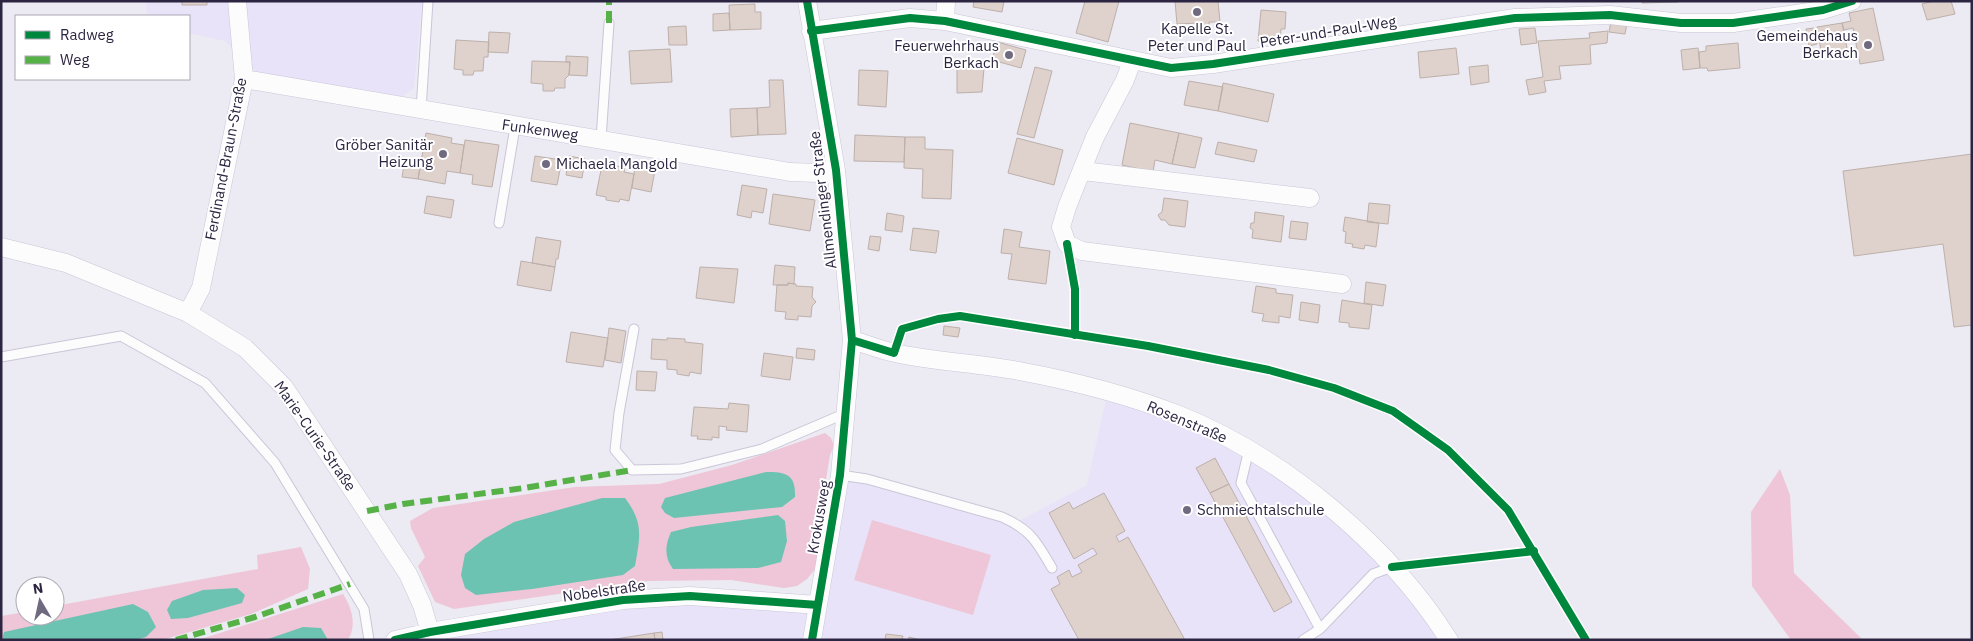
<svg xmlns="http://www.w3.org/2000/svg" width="1973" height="641" font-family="'IBM Plex Sans',sans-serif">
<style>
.built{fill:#e8e3f8}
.green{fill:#eec6d8}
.water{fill:#6cc3b2}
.building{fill:#dfd2cc;stroke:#bdb0ab}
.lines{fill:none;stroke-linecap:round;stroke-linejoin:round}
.lane-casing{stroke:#cac6d8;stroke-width:11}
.street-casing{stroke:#cac6d8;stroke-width:19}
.lane{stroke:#fcfcfd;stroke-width:9}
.street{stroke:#fcfcfd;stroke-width:18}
.quiet{stroke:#56b247;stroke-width:6;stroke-dasharray:12 6;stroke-linecap:butt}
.cycleway-casing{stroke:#fff;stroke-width:11}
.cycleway{stroke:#00873e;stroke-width:8}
.poi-dot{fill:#6f6a7f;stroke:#fff;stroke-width:2}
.labels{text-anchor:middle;stroke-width:4;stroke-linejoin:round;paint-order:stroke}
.poi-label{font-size:15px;fill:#2c2541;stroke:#fff;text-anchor:end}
.street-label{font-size:15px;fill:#2c2541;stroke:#fff}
</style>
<rect width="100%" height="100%" fill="#eceaf2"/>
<path class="built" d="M146 1H422L414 88 400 98 256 72 225 41 189 33V16H147Z
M1108 391 1180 416 1324 502 1449 640H395L623 600 818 605 840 475 1015 523 1087 485Z"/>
<path class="green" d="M825 433 831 438 834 446 830 455 820 517 818 553 816 568 807 579 797 586 784 588 731 580 649 581 454 609 435 602 418 566 425 557 411 528 410 521 433 508 575 487 659 484 732 465Z
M1780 469 1790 495 1794 573 1863 640H1791L1752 586 1751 512Z
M872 520 991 555 973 615 854 580Z
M301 547 310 569 308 589 251 614 162 640H1V616L25 612V616H55V606L258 569 257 555Z
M343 594C352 608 357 625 348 640H198Z"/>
<path class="water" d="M766 472C786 472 796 474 795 497L782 507 674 518 665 513 661 507 665 498Z
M602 498H625C644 523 640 537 635 566L623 575 532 589 476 595 465 588 461 575 465 554 484 539 514 522Z
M778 515 785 521 787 541 781 562 758 568 673 569C664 557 665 545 671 532L691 527Z
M237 588 245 595 242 603 188 618 171 619 167 610 172 601 203 590Z
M133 604 148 612 156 627 146 637 135 640H2L4 632Z
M303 627 321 628 328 640H265Z"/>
<path class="building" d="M182 1H207V5H182Z
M974 1H1004L1002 12 973 7Z
M1085 1H1119L1108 42 1076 33Z
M1175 1H1218L1220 22H1209L1210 30 1200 31 1199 23 1177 24Z
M1642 1H1678V2L1642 3Z
M1934 1H1951L1955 14 1927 20 1922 4Z
M755 4V12H761V29L730 30 729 5Z
M1873 8 1884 60 1860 64 1853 28 1844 30 1842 23 1851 21 1849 13Z
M1261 10 1286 12 1285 29H1281L1280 43 1258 41Z
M729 13 730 30 713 31V14Z
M1611 21 1627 23 1625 34 1609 32Z
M1842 23 1848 53 1843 54 1842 50 1833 51V49L1821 51 1817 27Z
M686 26 687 45H669L668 27Z
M1535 28 1537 43 1521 45 1519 29Z
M1814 28 1817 44 1809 46 1806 29Z
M1608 31 1607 43 1590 45 1591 64 1559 66 1561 79 1544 81 1546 92 1529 95 1526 80 1543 77 1538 41 1590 38 1589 33Z
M489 32 510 33 508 53 488 52Z
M456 40 489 42 488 57H484L483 71H474L473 75H463V70L454 69Z
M997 42 1026 50 1021 68 992 60Z
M1738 43 1740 68 1708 71 1707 68H1700L1699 52 1706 51V46Z
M1456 48 1459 74 1420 78 1418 52Z
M1698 48 1700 68 1683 70 1681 50Z
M670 49 672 82 631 84 629 51Z
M566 56 588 57 587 76 569 75 570 62H566Z
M532 61 570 62 569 75 565 79V88H555L554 91H543V84L531 83Z
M1488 65 1489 82 1471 85 1469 67Z
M1035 67 1052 71 1034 138 1017 134Z
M957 68H984L982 92 957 93Z
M859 70 888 71 886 107 858 105Z
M769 80H783L786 134 758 135 757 108 770 107Z
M1189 81 1223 87 1218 111 1184 105Z
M1223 83 1274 94 1268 122 1218 111Z
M757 108 758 135 731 137 730 109Z
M1130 123 1179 133 1172 164 1155 160 1153 172 1122 165Z
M426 133 452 138 451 143 464 145 460 173 447 171 445 184 418 179Z
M1179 133 1202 138 1195 168 1172 164Z
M855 135 905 137 904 162 854 161Z
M905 137H925V149L953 150 951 199 922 198 923 169 904 168Z
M1017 138 1063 150 1054 185 1008 173Z
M465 140 499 145 492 187 472 184 473 175 460 173Z
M1218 142 1257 150 1254 162 1215 154Z
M1972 154V325L1954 327 1943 244 1854 256 1843 171Z
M535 156 562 160 557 185 531 181Z
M569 156 585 159 582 178 566 175Z
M405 160 421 163 418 179 402 177Z
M602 165 625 167 624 172 634 174 629 201 620 199 619 202 606 200V197L596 195Z
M635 167 655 170 651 192 632 188Z
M742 185 767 189 763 213 752 211 751 218 737 215Z
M773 194 815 200 810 231 769 224Z
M427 196 454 200 451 218 424 213Z
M1164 198 1188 201 1185 227 1169 225 1165 220H1161L1158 215 1162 212Z
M1369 203 1390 205 1388 224 1367 222Z
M1255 212 1284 216 1281 242 1252 238 1253 230 1250 228 1251 223H1254Z
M887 213 904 216 902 232 885 230Z
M1345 217 1379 223 1376 247 1365 245 1364 249 1352 247 1353 244 1345 243 1346 232 1343 231Z
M1291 221 1308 223 1306 240 1289 238Z
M913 228 939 231 936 253 910 250Z
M1004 229 1022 232 1019 247 1050 251 1046 284 1008 279 1012 254 1001 253Z
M870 236 881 237 879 251 868 249Z
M536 237 561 241 558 259H556L555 267 532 263Z
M521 261 555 267 551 291 517 285Z
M775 265 795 267 794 284 788 283V285H773Z
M700 267 738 269 734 303 696 298Z
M1366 282 1386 285 1383 306 1364 303Z
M788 283 796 284V286L813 287 812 297 816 302 812 306 811 317 798 316V320L785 319 786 312 775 311 777 285H788Z
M1256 286 1276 289V293L1293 295 1290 318 1279 316V323L1262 321 1264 314 1252 312Z
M1342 300 1372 305 1369 329 1349 327V323L1339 322Z
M1301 302 1320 305 1318 323 1299 320Z
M944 326 960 328 958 337 943 335Z
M609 328 626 331 621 363 605 360Z
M571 332 608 338 603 367 566 362Z
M667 338 685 339V342L703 344 701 374 690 372 689 376 677 374V370L667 369V360L651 359 652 339 667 340Z
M797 348 815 350 814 360 796 358Z
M764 353 793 357 790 380 761 376Z
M637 371 657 372 655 391 636 390Z
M729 403 749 405 747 432 726 430 727 427 719 426V438L712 437V440L697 439 698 436H691L694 407 728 409Z
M1215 458 1229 484 1210 493 1196 468Z
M1229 484 1292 602 1274 612 1210 493Z
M1104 493 1125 531 1116 536 1119 542 1128 537 1185 640H1079L1051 589 1060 584 1057 577 1069 570 1072 577 1082 572 1078 565 1097 554 1093 548 1074 559 1049 513 1069 502 1073 509Z
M662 632 663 640H655L654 633Z
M654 633 655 640H609Z
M886 634 903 636 902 639 908 640 909 637 921 640H885Z"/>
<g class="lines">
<defs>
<path id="lane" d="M421 110 428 1
M601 139 609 23
M499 223 515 127
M634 329 619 413 615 450 632 470 681 469 762 449 846 413
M1 357 121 336 205 383 275 463 364 609 369 640
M1249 449 1241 483 1320 629
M840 475 867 479 1002 517C1031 530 1037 542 1052 568
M1303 640 1320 629 1373 574 1392 567"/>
<path id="street" d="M807 1 836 170 852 340 840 475 812 640
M945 21 946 1
M811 31 910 18 945 21 1171 68 1213 64 1515 18 1610 15 1681 23H1733L1823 10 1852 1
M1132 61 1125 80 1095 137 1067 207 1061 227 1067 244 1082 251 1342 284
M244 79C426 111 608 140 790 172L818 173 836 170
M1083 171 1310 198
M1 247 66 263 188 313 245 348 284 387 408 574 422 605 430 632
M188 313 201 288 244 79 237 1
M852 340C866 344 880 350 895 353 936 362 978 363 1019 371 1073 381 1128 395 1179 415 1284 457 1389 545 1449 640
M395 640 430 632 623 600 690 596 818 605"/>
</defs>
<use href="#lane" class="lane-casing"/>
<use href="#street" class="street-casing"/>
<use href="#lane" class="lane"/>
<use href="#street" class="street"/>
<path class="quiet" d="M609 23V1
M367 511 403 504 524 488 632 470
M176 640 255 617 350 584"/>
<defs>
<path id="cycleway" d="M807 1 836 170 852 340 840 475 812 640
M811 31 910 18 945 21 1171 68 1213 64 1515 18 1610 15 1681 23H1733L1823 10 1852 1
M1067 244 1075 289V335
M852 340 894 353 902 329 938 319 960 316 1148 346 1269 370 1334 388 1393 411 1448 450 1508 510 1586 640
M1392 567 1534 551
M395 640 430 632 623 600 690 596 818 605"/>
</defs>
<use href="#cycleway" class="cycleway-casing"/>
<use href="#cycleway" class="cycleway"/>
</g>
<g class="poi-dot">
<circle cx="1197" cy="12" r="5"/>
<circle cx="1868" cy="45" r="5"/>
<circle cx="1009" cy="55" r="5"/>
<circle cx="443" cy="154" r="5"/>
<circle cx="546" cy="164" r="5"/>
<circle cx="1187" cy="510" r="5"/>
</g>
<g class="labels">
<g class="poi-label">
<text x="1197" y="34" text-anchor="middle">Kapelle St.<tspan x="1197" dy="17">Peter und Paul</tspan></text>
<text x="1858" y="41">Gemeindehaus<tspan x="1858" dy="17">Berkach</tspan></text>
<text x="999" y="51">Feuerwehrhaus<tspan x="999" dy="17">Berkach</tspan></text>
<text x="433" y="150">Gröber Sanitär<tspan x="433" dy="17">Heizung</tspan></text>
<text x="556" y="169" text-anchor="start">Michaela Mangold</text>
<text x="1197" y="515" text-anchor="start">Schmiechtalschule</text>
</g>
<g class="street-label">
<text transform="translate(1328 32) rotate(-9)" y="5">Peter-und-Paul-Weg</text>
<text transform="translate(540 130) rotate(8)" y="5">Funkenweg</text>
<text transform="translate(226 159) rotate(-79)" y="5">Ferdinand-Braun-Straße</text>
<text transform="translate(823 200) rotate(-97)" y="5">Allmendinger Straße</text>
<text transform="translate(1187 422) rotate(23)" y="5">Rosenstraße</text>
<text transform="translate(315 436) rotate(55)" y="5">Marie-Curie-Straße</text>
<text transform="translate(819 517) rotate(-80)" y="5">Krokusweg</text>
<text transform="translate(604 591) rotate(-8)" y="5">Nobelstraße</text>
</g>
</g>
<rect width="1973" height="641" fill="none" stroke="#2c2541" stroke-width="5"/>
<rect x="15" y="15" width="175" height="65" fill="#ffffff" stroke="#aba8b3"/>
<rect x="25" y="31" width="25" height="8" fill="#00873e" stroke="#aba8b3"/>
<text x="60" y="40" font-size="15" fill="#2c2541">Radweg</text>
<rect x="25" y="56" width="25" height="8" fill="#56b247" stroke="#aba8b3"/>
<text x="60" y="65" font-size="15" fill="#2c2541">Weg</text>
<g transform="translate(40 601) rotate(351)"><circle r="24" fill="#ffffff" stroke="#aba8b3"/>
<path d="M0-4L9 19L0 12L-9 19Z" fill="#6f6a7f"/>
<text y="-8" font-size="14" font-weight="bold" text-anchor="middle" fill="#2c2541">N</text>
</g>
</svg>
